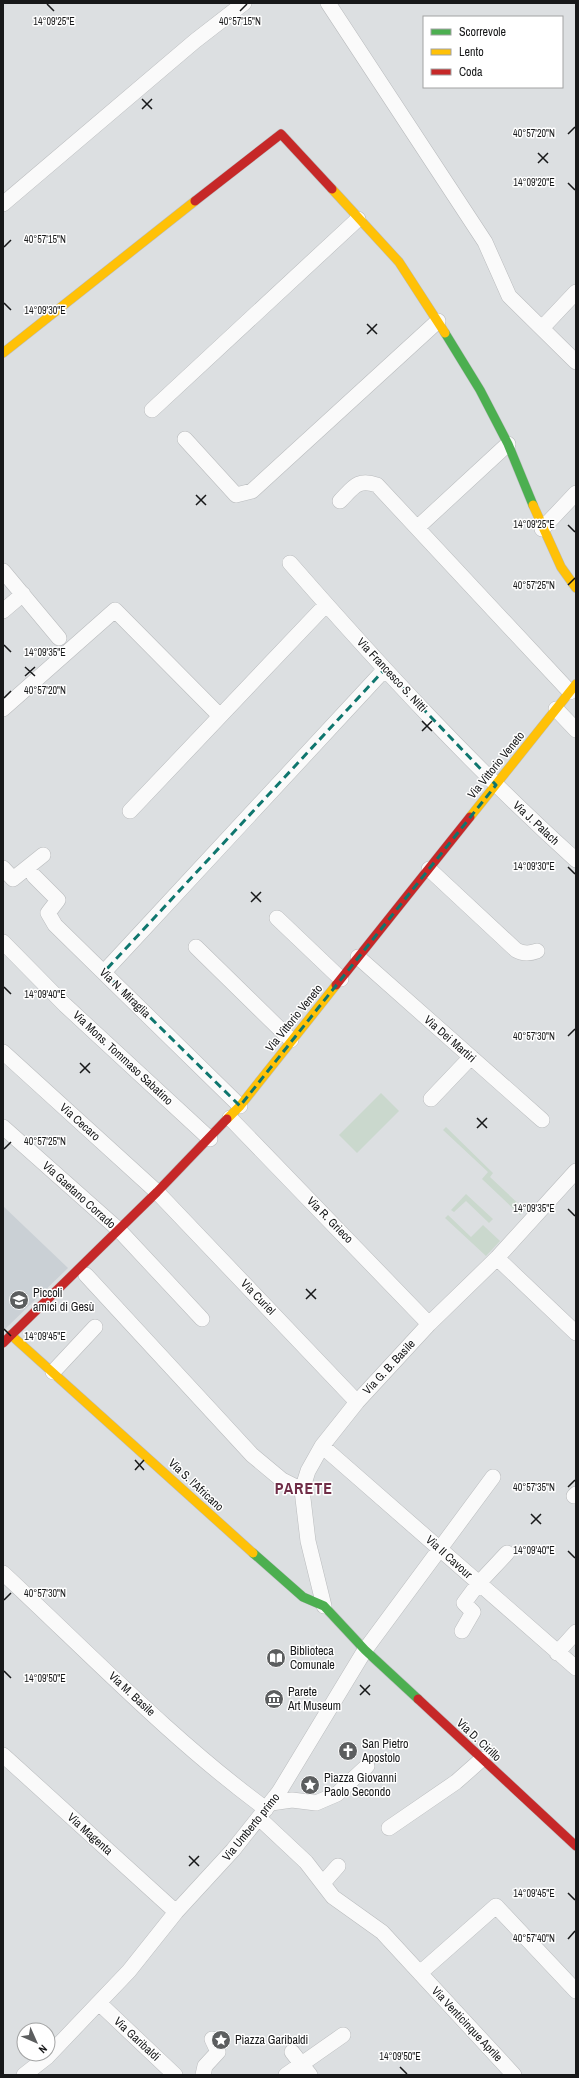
<svg xmlns="http://www.w3.org/2000/svg" width="579" height="2078" font-family="'Archivo Narrow',sans-serif">
<style>
.built{fill:#cad0d5}
.grass{fill:#cad8cd}
.lines{fill:none;stroke-linecap:round;stroke-linejoin:round}
.street-casing{stroke:#babcbe;stroke-width:16}
.fast-casing{stroke:#babcbe;stroke-width:10}
.slow-casing{stroke:#babcbe;stroke-width:10}
.jam-casing{stroke:#babcbe;stroke-width:10}
.street{stroke:#fafafa;stroke-width:15}
.fast{stroke:#4caf50;stroke-width:9}
.slow{stroke:#ffc107;stroke-width:9}
.jam{stroke:#c62828;stroke-width:9}
.marked{fill:none;stroke:#0f766e;stroke-width:3;stroke-dasharray:8 5;stroke-linejoin:round}
.ticks{fill:none;stroke:#171819;stroke-width:1.5}
.labels{text-anchor:middle;stroke-width:3;stroke-linejoin:round;paint-order:stroke}
.street-label{font-size:12px;fill:#171819;stroke:#fff}
.poi-label{font-size:12px;fill:#171819;stroke:#fff;text-anchor:start}
.district-label{font-size:16px;font-weight:bold;letter-spacing:1px;fill:#702d47;stroke:#fff}
.ticks-label{font-size:10px;text-anchor:middle;fill:#171819;stroke:#fff;stroke-width:3;stroke-linejoin:round;paint-order:stroke}
</style>
<rect width="100%" height="100%" fill="#dcdfe1"/>
<path class="built" d="M3 1206 68 1268 3 1331Z"/>
<path class="grass" d="M381 1093 399 1111 357 1153 339 1135Z
M446 1127 493 1173 490 1177 525 1210 520 1215 482 1179 488 1172 443 1130Z
M466 1194 493 1219 489 1223 466 1201 454 1212 451 1210Z
M448 1215 471 1237 483 1225 500 1241 486 1256 445 1218Z"/>
<g class="lines">
<defs>
<path id="street" d="M328 3 485 242 509 296 576 362
M3 204 195 41 244 3
M542 328 576 292
M152 410 358 219
M185 439 236 495 252 491 438 321
M340 501C353 488 357 478 377 485L570 692
M418 527 508 444
M542 529 576 493
M290 563C380 666 474 768 576 860
M3 571 59 638
M3 611 23 594
M3 709 115 610 220 716
M556 709 576 730
M130 811 320 611
M3 868 13 879 43 855
M429 869 516 950C523 954 529 954 537 951
M34 876 58 900 48 913 55 925 240 1106
M277 918 341 979
M3 942 65 1005 210 1139
M196 947 291 1040
M358 957 542 1120
M104 972 385 669
M3 1052 157 1192 357 1402
M431 1099 471 1057
M230 1118 429 1324
M3 1127 119 1230 202 1319
M497 1258 576 1333
M86 1275 252 1455 282 1480 302 1490
M53 1372 95 1327
M322 1446 576 1668
M574 1496 576 1494
M3 1573C89 1653 171 1739 266 1809
M324 1606 308 1541 302 1490 308 1471 322 1446 357 1402 429 1324 497 1258 576 1171
M462 1631 473 1612 464 1603 478 1584 507 1553
M557 1653 576 1632
M3 1755 176 1912
M271 1803 292 1800 316 1803 337 1794 367 1766
M259 1818 306 1862 333 1897 382 1932 514 2075
M389 1828 456 1782 482 1759
M323 1883 338 1866
M420 1973 496 1906 576 1991
M99 2003 175 2075
M292 2052 310 2075
M24 2075 47 2057 129 1971 176 1912 233 1850 279 1792 365 1650 493 1477
M203 2075 205 2066 218 2052 212 2039
M286 2075 343 2035"/>
<path id="fast" d="M445 333 480 390 508 444 533 505
M253 1553 303 1597 324 1606 365 1650 418 1699"/>
<path id="slow" d="M332 189 399 262 445 333
M3 353 195 201
M533 505 561 567 576 588
M470 817 576 684
M227 1119 240 1106 336 985
M11 1335 253 1553"/>
<path id="jam" d="M195 201 281 134 332 189
M336 985 470 817
M3 1343 157 1192 227 1119
M418 1699 576 1846"/>
</defs>
<use href="#street" class="street-casing"/>
<use href="#fast" class="fast-casing"/>
<use href="#slow" class="slow-casing"/>
<use href="#jam" class="jam-casing"/>
<use href="#street" class="street"/>
<use href="#fast" class="fast"/>
<use href="#slow" class="slow"/>
<use href="#jam" class="jam"/>
</g>
<path class="marked" d="M385 669 496 785 240 1106 104 972Z"/>
<path class="ticks" d="M47 4 54 11M240 11 247 4M142 99 152 109M142 109 152 99M568 134 575 127M538 153 548 163M538 163 548 153M568 183 575 190M4 247 11 240M4 303 11 310M367 324 377 334M367 334 377 324M196 495 206 505M196 505 206 495M568 525 575 532M568 585 575 578M4 645 11 652M25 667 35 676M25 676 35 667M4 698 11 691M422 721 432 731M422 731 432 721M568 867 575 874M251 892 261 902M251 902 261 892M4 987 11 994M568 1036 575 1029M80 1063 90 1073M80 1073 90 1063M477 1118 487 1128M477 1128 487 1118M4 1149 11 1142M568 1209 575 1216M306 1289 316 1299M306 1299 316 1289M4 1329 11 1336M135 1460 144 1470M135 1470 144 1460M568 1487 575 1480M531 1514 541 1524M531 1524 541 1514M568 1551 575 1558M4 1600 11 1593M4 1671 11 1678M360 1685 370 1695M360 1695 370 1685M189 1856 199 1866M189 1866 199 1856M568 1893 575 1900M568 1939 575 1931M400 2067 407 2074"/>
<defs>
<symbol id="school-disc" viewBox="-11 -11 22 22"><circle r="9.5" fill="#5c5e5f" stroke="#fff"/><path d="M0-5L7-2L0 1L-7-2ZM-4 1L0 2.5L4 1V4Q0 6-4 4Z" fill="#fff"/></symbol>
<symbol id="library-disc" viewBox="-11 -11 22 22"><circle r="9.5" fill="#5c5e5f" stroke="#fff"/><path d="M-6-4Q-3-5.5-.7-3.5V5Q-3 3-6 4ZM6-4Q3-5.5 .7-3.5V5Q3 3 6 4Z" fill="#fff"/></symbol>
<symbol id="museum-disc" viewBox="-11 -11 22 22"><circle r="9.5" fill="#5c5e5f" stroke="#fff"/><path d="M0-6L6-3V-2H-6V-3ZM-5-1h2V3h-2ZM-1-1h2V3h-2ZM3-1h2V3H3ZM-6 4H6V6H-6Z" fill="#fff"/></symbol>
<symbol id="church-disc" viewBox="-11 -11 22 22"><circle r="9.5" fill="#5c5e5f" stroke="#fff"/><path d="M-1.2-6h2.4v3.5h3.3v2.4h-3.3V6h-2.4V-.1h-3.3v-2.4h3.3Z" fill="#fff"/></symbol>
<symbol id="sight-disc" viewBox="-11 -11 22 22"><circle r="9.5" fill="#5c5e5f" stroke="#fff"/><path d="M0-6L1.8-2.2L6-1.7L2.9 1.2L3.7 5.4L0 3.3L-3.7 5.4L-2.9 1.2L-6-1.7L-1.8-2.2Z" fill="#fff"/></symbol>
</defs>
<g fill-rule="evenodd">
<use href="#school-disc" x="8" y="1289" width="22" height="22"/>
<use href="#library-disc" x="265" y="1647" width="22" height="22"/>
<use href="#museum-disc" x="263" y="1688" width="22" height="22"/>
<use href="#church-disc" x="337" y="1740" width="22" height="22"/>
<use href="#sight-disc" x="299" y="1774" width="22" height="22"/>
<use href="#sight-disc" x="210" y="2029" width="22" height="22"/>
</g>
<g class="labels">
<g class="street-label">
<text transform="translate(392 675) rotate(47)" y="4">Via Francesco S. Nitti</text>
<text transform="translate(496 765) rotate(-51)" y="4">Via Vittorio Veneto</text>
<text transform="translate(536 823) rotate(43)" y="4">Via J. Palach</text>
<text transform="translate(125 993) rotate(44)" y="4">Via N. Miraglia</text>
<text transform="translate(294 1018) rotate(-51)" y="4">Via Vittorio Veneto</text>
<text transform="translate(450 1039) rotate(41)" y="4">Via Dei Martiri</text>
<text transform="translate(123 1058) rotate(43)" y="4">Via Mons. Tommaso Sabatino</text>
<text transform="translate(80 1122) rotate(42)" y="4">Via Cecaro</text>
<text transform="translate(79 1195) rotate(42)" y="4">Via Gaetano Corrado</text>
<text transform="translate(330 1220) rotate(45)" y="4">Via R. Grieco</text>
<text transform="translate(258 1297) rotate(46)" y="4">Via Curiel</text>
<text transform="translate(389 1367) rotate(-47)" y="4">Via G. B. Basile</text>
<text transform="translate(196 1485) rotate(43)" y="4">Via S. l'Africano</text>
<text transform="translate(449 1557) rotate(42)" y="4">Via II Cavour</text>
<text transform="translate(132 1694) rotate(43)" y="4">Via M. Basile</text>
<text transform="translate(479 1740) rotate(43)" y="4">Via D. Cirillo</text>
<text transform="translate(251 1827) rotate(-51)" y="4">Via Umberto primo</text>
<text transform="translate(90 1834) rotate(42)" y="4">Via Magenta</text>
<text transform="translate(467 2024) rotate(47)" y="4">Via Venticinque Aprile</text>
<text transform="translate(137 2039) rotate(43)" y="4">Via Garibaldi</text>
</g>
<g class="poi-label">
<text x="33" y="1297">Piccoli<tspan x="33" dy="14">amici di Gesù</tspan></text>
<text x="290" y="1655">Biblioteca<tspan x="290" dy="14">Comunale</tspan></text>
<text x="288" y="1696">Parete<tspan x="288" dy="14">Art Museum</tspan></text>
<text x="362" y="1748">San Pietro<tspan x="362" dy="14">Apostolo</tspan></text>
<text x="324" y="1782">Piazza Giovanni<tspan x="324" dy="14">Paolo Secondo</tspan></text>
<text x="235" y="2044">Piazza Garibaldi</text>
</g>
<g class="district-label">
<text x="304" y="1494">PARETE</text>
</g>
</g>
<g class="ticks-label">
<text x="54" y="25">14°09'25"E</text>
<text x="240" y="25">40°57'15"N</text>
<text x="534" y="137">40°57'20"N</text>
<text x="534" y="186">14°09'20"E</text>
<text x="45" y="243">40°57'15"N</text>
<text x="45" y="314">14°09'30"E</text>
<text x="534" y="528">14°09'25"E</text>
<text x="534" y="589">40°57'25"N</text>
<text x="45" y="656">14°09'35"E</text>
<text x="45" y="694">40°57'20"N</text>
<text x="534" y="870">14°09'30"E</text>
<text x="45" y="998">14°09'40"E</text>
<text x="534" y="1040">40°57'30"N</text>
<text x="45" y="1145">40°57'25"N</text>
<text x="534" y="1212">14°09'35"E</text>
<text x="45" y="1340">14°09'45"E</text>
<text x="534" y="1491">40°57'35"N</text>
<text x="534" y="1554">14°09'40"E</text>
<text x="45" y="1597">40°57'30"N</text>
<text x="45" y="1682">14°09'50"E</text>
<text x="534" y="1897">14°09'45"E</text>
<text x="534" y="1942">40°57'40"N</text>
<text x="400" y="2060">14°09'50"E</text>
</g>
<rect width="579" height="2078" fill="none" stroke="#171819" stroke-width="8"/>
<rect x="423" y="16" width="140" height="72" fill="#ffffff" stroke="#a2a3a3"/>
<rect x="431" y="29" width="20" height="6" fill="#4caf50" stroke="#a2a3a3"/>
<text x="459" y="36" font-size="12" fill="#171819">Scorrevole</text>
<rect x="431" y="49" width="20" height="6" fill="#ffc107" stroke="#a2a3a3"/>
<text x="459" y="56" font-size="12" fill="#171819">Lento</text>
<rect x="431" y="69" width="20" height="6" fill="#c62828" stroke="#a2a3a3"/>
<text x="459" y="76" font-size="12" fill="#171819">Coda</text>
<g transform="translate(36 2042) rotate(135)"><circle r="19" fill="#ffffff" stroke="#a2a3a3"/>
<path d="M0-3L7 15L0 10L-7 15Z" fill="#5c5e5f"/>
<text y="-6" font-size="11" font-weight="bold" text-anchor="middle" fill="#171819">N</text>
</g>
</svg>
